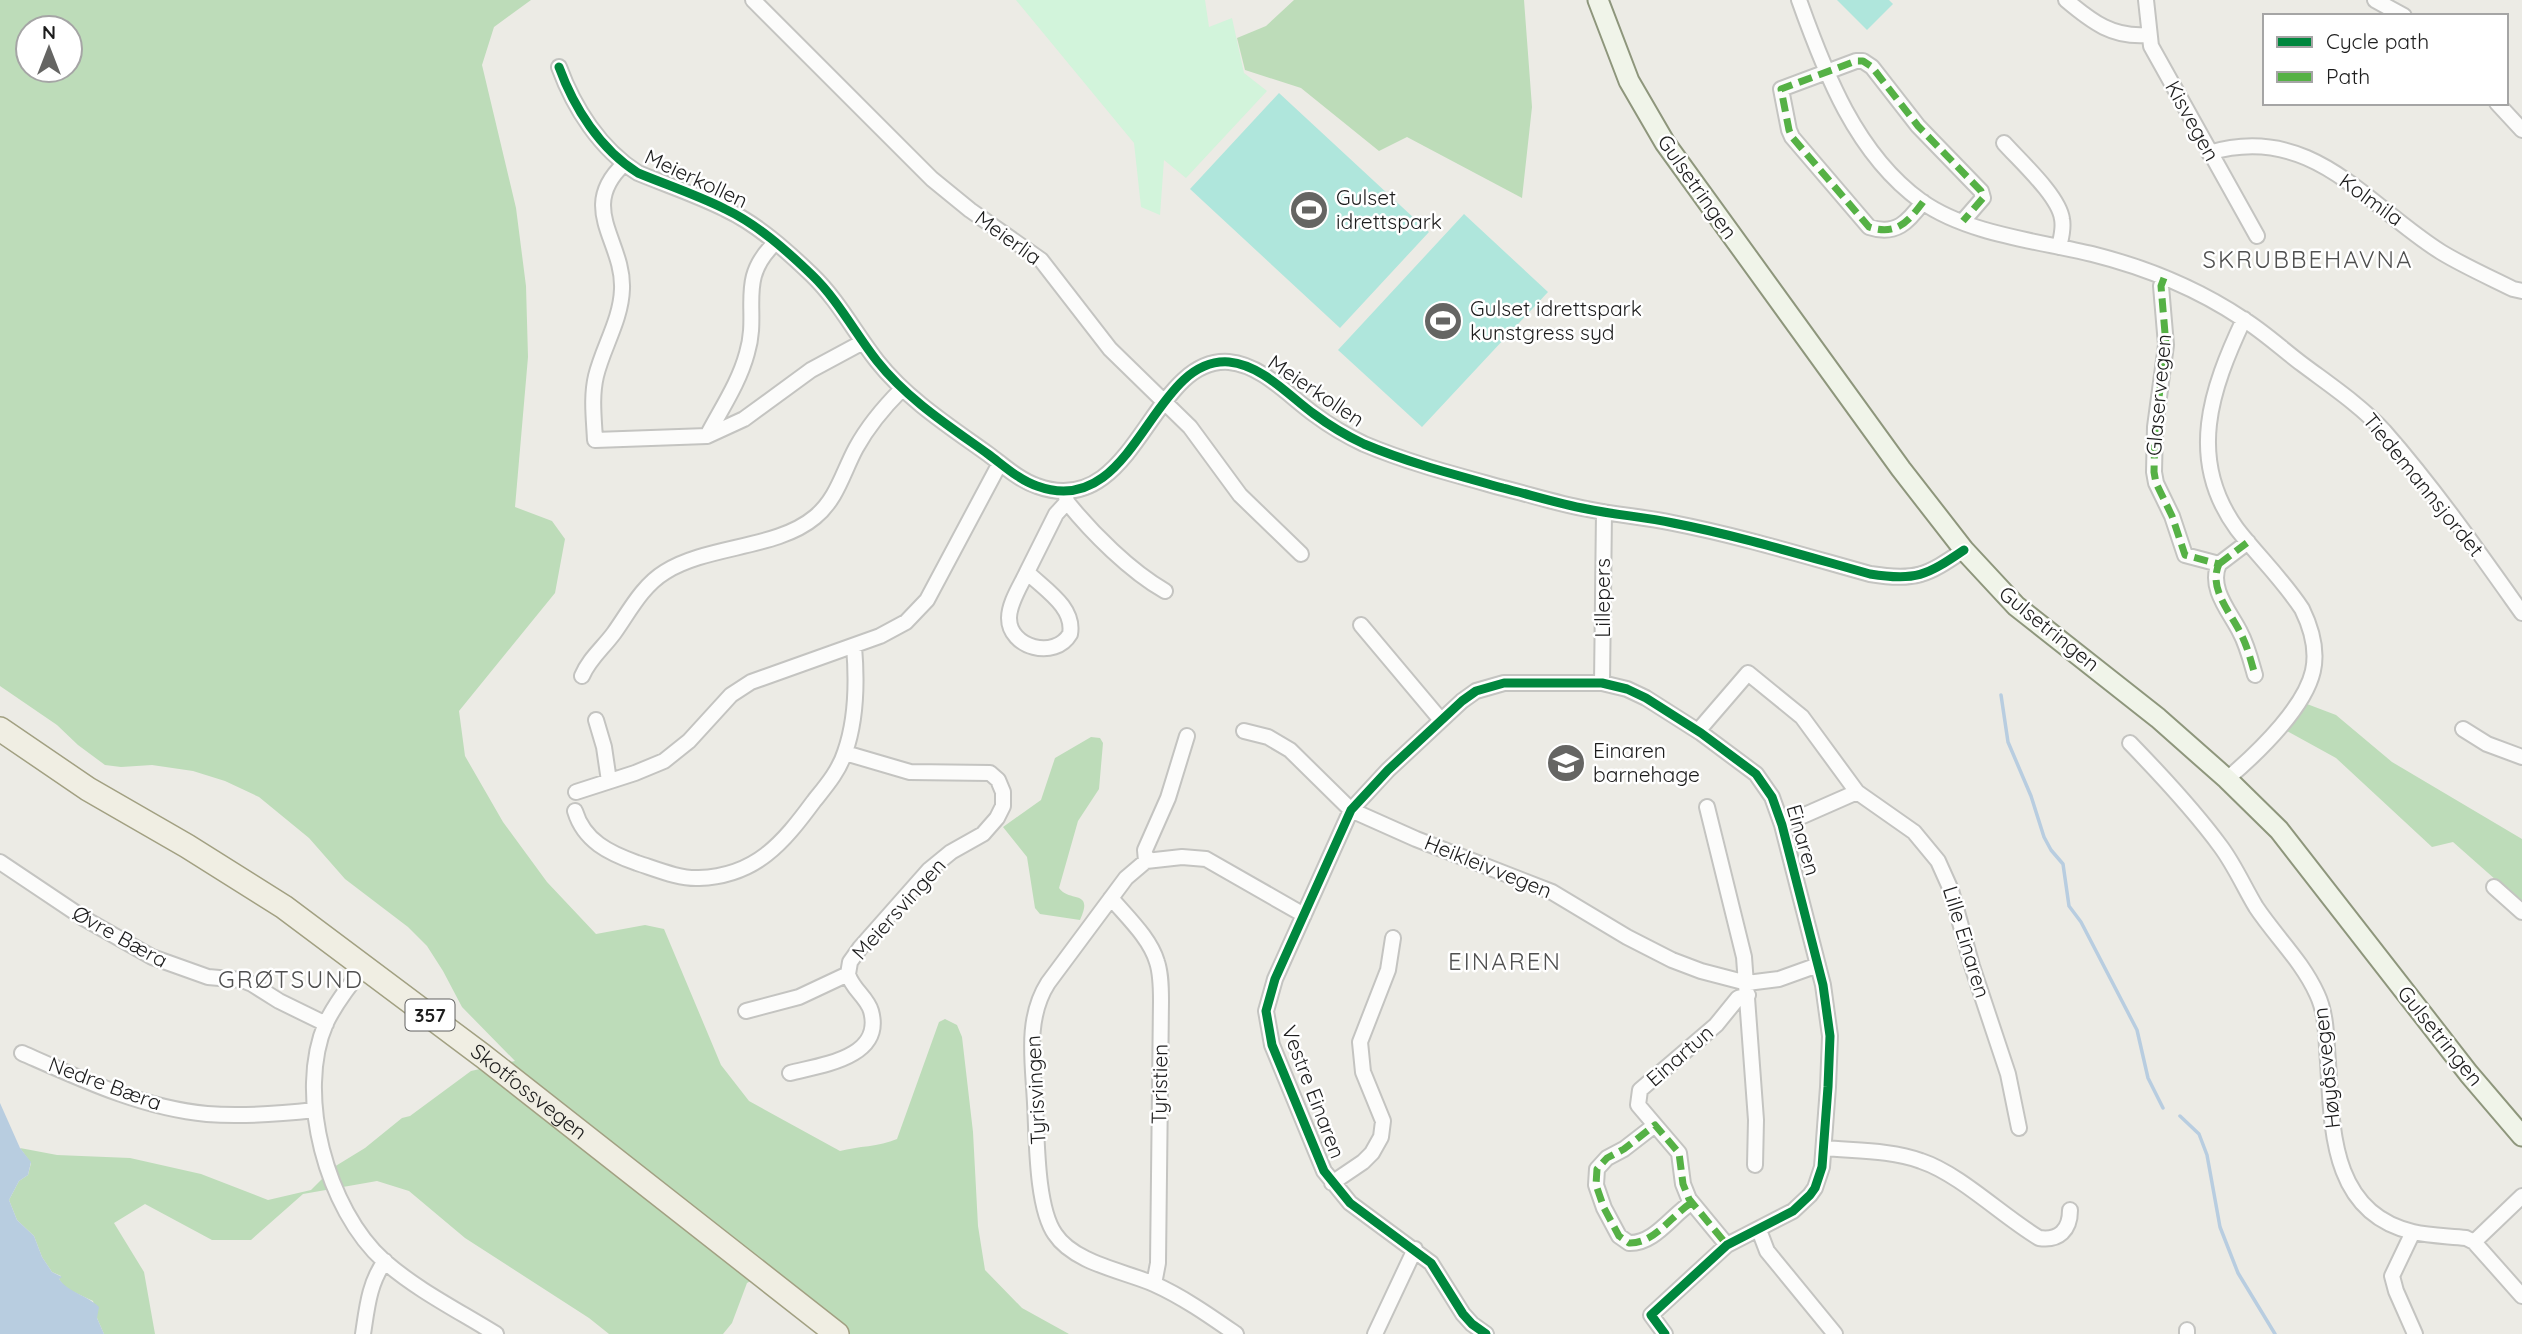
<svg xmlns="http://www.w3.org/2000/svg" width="2522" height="1334" font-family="Quicksand,sans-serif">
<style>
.forest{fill:#bddcb9;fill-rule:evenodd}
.park{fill:#d2f4db}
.pitch{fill:#afe6dc}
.water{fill:#b8cde0}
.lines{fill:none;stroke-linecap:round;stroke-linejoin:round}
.stream{stroke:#b8cde0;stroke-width:3.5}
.street-casing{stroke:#c4c4c1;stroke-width:18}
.secondary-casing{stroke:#8e967c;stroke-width:23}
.primary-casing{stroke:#a2a082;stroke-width:26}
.street{stroke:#fcfcfb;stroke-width:14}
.secondary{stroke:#f0f4e9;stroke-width:19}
.primary{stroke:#f0eee3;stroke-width:23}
.quiet{stroke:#55b145;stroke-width:7;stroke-dasharray:14 7;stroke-linecap:butt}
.cycleway-casing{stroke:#fff;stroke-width:13}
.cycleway{stroke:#00873e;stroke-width:9}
.labels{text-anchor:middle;stroke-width:5;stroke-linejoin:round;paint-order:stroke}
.shield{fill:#fff;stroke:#616161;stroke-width:2}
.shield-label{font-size:19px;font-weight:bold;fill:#1d1d1d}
.street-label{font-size:21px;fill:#1d1d1d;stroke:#fff}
.poi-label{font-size:21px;fill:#1d1d1d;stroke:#fff;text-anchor:start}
.quarter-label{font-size:24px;letter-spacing:2px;fill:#505050;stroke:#fff}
</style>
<rect width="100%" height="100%" fill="#ecebe5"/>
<path class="forest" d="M0 0H531L494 27 482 65 516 208 526 286 528 357 515 507 552 521 565 539 555 593 459 711 465 756 503 822 547 882 596 934 645 925 664 929 721 1065 749 1101 840 1151C858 1146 879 1147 897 1139L939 1022 945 1019 957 1025 962 1037 973 1132 978 1226 985 1270 1022 1308 1069 1334H850L773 1269 747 1283 732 1323 723 1334H609L589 1318 465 1238 409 1191 377 1181 303 1194 251 1240H212L145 1204 114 1223 144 1272 155 1334H104L97 1318 93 1301 65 1288 59 1279 61 1276 52 1272 42 1257 34 1236 17 1220 9 1200 19 1181 28 1175 31 1163 20 1148 57 1155 130 1158 201 1174 268 1200 311 1190 334 1167 365 1148 402 1118 410 1116 471 1071 515 1061 462 1007 443 971 427 946 408 927 345 879 309 838 259 797 225 781 193 771 152 765 121 767 105 765 78 745 57 725 0 686ZM28 28H70V70H28Z
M1294 0H1524L1532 107 1522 198 1407 137 1379 151 1301 88 1245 70 1237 38 1266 26Z
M2307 704 2336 715 2392 762 2522 839V903L2453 842 2432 847 2336 758 2287 731Z
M1091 737 1100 738 1103 743 1099 789 1078 821 1059 888C1070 903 1094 889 1080 920L1040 914 1035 908 1027 857 1003 827 1041 800 1055 758Z"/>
<path class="park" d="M1016 0H1205L1209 27 1232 18 1244 73 1267 91 1186 178 1164 160 1160 215 1141 207 1134 143Z"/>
<path class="pitch" d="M1837 0H1889L1893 4 1867 30Z
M1279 93 1429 232 1340 328 1190 189Z
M1464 214 1548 292 1422 427 1338 350Z"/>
<path class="water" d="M0 1103 20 1148 31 1162 28 1175 19 1181 9 1200 17 1220 34 1236 42 1257 52 1272 62 1277 59 1279C69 1293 87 1295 99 1307L97 1318 104 1334H0Z"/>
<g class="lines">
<path class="stream" d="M2001 695 2008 742 2031 796 2044 837 2051 850 2063 864 2069 906 2081 922 2137 1030 2148 1078 2163 1108
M2180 1116 2199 1134 2207 1155 2220 1227 2238 1273 2275 1334"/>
<defs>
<path id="street" d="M753 0 932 179 970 210 1041 260 1110 349 1190 427 1240 495 1301 554
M1799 0C1825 73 1856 154 1921 201 1967 234 2038 241 2092 254 2144 267 2198 289 2243 319 2264 332 2282 349 2302 364 2330 385 2360 405 2384 431 2434 488 2478 551 2522 613
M2066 0C2092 22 2113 38 2148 35
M2146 0 2151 46 2257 236
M2375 0 2404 16
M559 67C574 108 600 149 638 173 667 185 697 195 725 209 757 224 786 250 812 275 838 300 855 333 877 361 907 399 949 426 988 454 1003 465 1019 480 1037 486 1136 522 1150 356 1229 362 1262 365 1289 396 1314 414 1330 426 1347 436 1364 444 1409 463 1456 475 1503 488 1531 495 1559 504 1587 509 1616 515 1645 517 1673 523 1740 536 1805 556 1870 574 1916 581 1926 576 1964 550
M2497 103 2522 130
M2004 143C2020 161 2059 196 2062 219 2064 229 2061 238 2059 247
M2209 153C2311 122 2365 204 2441 252 2464 266 2489 277 2513 289L2522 291
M624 164C577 208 624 241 622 289 621 320 603 347 596 376 591 397 594 419 595 440L707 436 744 419 811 370 863 342
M1923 202C1908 222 1896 236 1869 227L1792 137 1789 130 1781 89 1856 61H1863L1872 67 1918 126 1981 191 1983 198 1963 221
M2164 278 2161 286 2166 345 2155 427 2154 472 2156 483 2172 516 2185 555 2219 564C2208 588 2230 612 2240 632 2247 645 2251 661 2255 675
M707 436C721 409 739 383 747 353 760 310 736 280 775 243
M1067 502C1092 533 1130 571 1165 591
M2219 564 2248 542
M1027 572C1021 585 1009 603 1009 618 1009 648 1055 660 1070 634 1075 607 1044 589 1027 572L1056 514 1067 502 1065 491
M1361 625 1440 719
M582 676C589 659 603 648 614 633 629 612 642 586 665 572 708 545 777 549 815 517 837 499 843 472 856 448 868 426 884 407 902 389
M1602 683 1604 512
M596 720 604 747 609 781
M2463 729 2487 744 2522 757
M1244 731 1268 737 1290 750 1351 810 1416 839 1552 892 1627 937 1672 960 1701 971 1747 983 1779 979 1818 965
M1698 731 1748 673 1802 717 1857 792 1914 832 1938 861 1951 890 1972 966 2008 1074 2019 1128
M2130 743C2162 776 2194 810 2221 847 2235 866 2244 887 2256 907 2276 937 2302 961 2317 994 2327 1015 2326 1039 2328 1062 2332 1129 2331 1213 2413 1232 2430 1236 2449 1236 2466 1238L2474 1242 2522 1296
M2227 779C2247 762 2264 746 2281 726 2314 687 2326 658 2302 609 2283 580 2258 556 2237 529 2186 459 2211 389 2244 319
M576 792 635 773 664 761 689 741 731 695 751 682 880 636 906 622 927 600 1000 463
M1707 807 1744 957 1756 1120 1755 1165
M575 811C584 841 609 853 637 863 656 869 679 879 699 878 756 876 783 843 814 801 826 786 839 771 845 752 857 718 857 681 854 646
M1782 825 1857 792
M1146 861 1145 850 1168 798 1187 736
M0 862 85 919 152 957 208 977 242 980 252 984 279 1001 326 1024
M2494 887 2522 912
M1111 898C1127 917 1150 938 1157 962 1161 974 1161 988 1161 1001L1158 1263 1154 1284
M365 966C351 983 336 1002 326 1023 295 1094 327 1210 384 1261 417 1290 459 1311 496 1334
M746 1011 799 997 848 974 850 962 860 948 929 870 951 852 983 834 997 818 1003 806V792L998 780 990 773 910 772 845 753
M22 1053C81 1079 142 1108 207 1114 243 1117 279 1114 315 1110
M790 1073C821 1065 884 1058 871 1011 867 997 852 989 848 974
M1655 1125 1638 1105 1640 1090 1716 1025 1738 998 1748 995
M1824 1148C1855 1151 1891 1150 1921 1161 1960 1174 2002 1216 2039 1238 2059 1241 2070 1230 2070 1210
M1332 1183 1363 1162 1372 1153 1381 1137 1383 1121 1363 1072 1360 1042 1388 970 1393 938
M1691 1203C1671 1216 1654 1244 1629 1243L1619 1236 1604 1208 1596 1185 1597 1169 1607 1158 1624 1149 1655 1125 1679 1153 1683 1184 1689 1199 1727 1245
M1759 1230 1767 1251 1835 1334
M2413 1232 2392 1276 2396 1291 2415 1334
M2474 1242 2522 1196
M2187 1330V1334
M363 1334C367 1308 369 1283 385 1261
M1236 1334C1210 1316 1183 1297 1154 1284 1124 1271 1074 1263 1055 1234 1036 1207 1037 1137 1035 1103 1033 1062 1025 1019 1048 983L1126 878 1146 861 1182 857 1206 859 1304 915
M1375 1334 1415 1249
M1486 1334 1472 1324 1463 1314 1431 1263 1350 1203 1324 1171 1272 1045 1266 1011 1275 979 1351 810 1388 770 1462 701 1476 691 1504 683H1602L1627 689 1646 698 1701 733 1756 774 1772 797 1782 825 1823 985 1830 1036 1828 1087 1822 1167 1815 1188 1810 1195 1793 1211 1727 1245 1651 1315 1665 1334"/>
<path id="secondary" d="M1598 0 1629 81 1665 143 1901 469 1964 550 2016 606 2158 718 2227 779 2279 830 2469 1074 2522 1136"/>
<g id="primary">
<path id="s1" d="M0 729 88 789 187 846 284 907 483 1056 837 1334"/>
</g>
</defs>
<use href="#street" class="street-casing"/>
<use href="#secondary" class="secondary-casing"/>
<use href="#primary" class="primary-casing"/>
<use href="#street" class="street"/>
<use href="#secondary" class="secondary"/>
<use href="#primary" class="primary"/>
<path class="quiet" d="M1923 202C1908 222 1896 236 1869 227L1792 137 1789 130 1781 89 1856 61H1863L1872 67 1918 126 1981 191 1983 198 1963 221
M2164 278 2161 286 2166 345 2155 427 2154 472 2156 483 2172 516 2185 555 2219 564C2208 588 2230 612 2240 632 2247 645 2251 661 2255 675
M2219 564 2248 542
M1691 1203C1671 1216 1654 1244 1629 1243L1619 1236 1604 1208 1596 1185 1597 1169 1607 1158 1624 1149 1655 1125 1679 1153 1683 1184 1689 1199 1727 1245"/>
<defs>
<path id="cycleway" d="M559 67C574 108 600 149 638 173 667 185 697 195 725 209 757 224 786 250 812 275 838 300 855 333 877 361 907 399 949 426 988 454 1003 465 1019 480 1037 486 1136 522 1150 356 1229 362 1262 365 1289 396 1314 414 1330 426 1347 436 1364 444 1409 463 1456 475 1503 488 1531 495 1559 504 1587 509 1616 515 1645 517 1673 523 1740 536 1805 556 1870 574 1916 581 1926 576 1964 550
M1486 1334 1472 1324 1463 1314 1431 1263 1350 1203 1324 1171 1272 1045 1266 1011 1275 979 1351 810 1388 770 1462 701 1476 691 1504 683H1602L1627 689 1646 698 1701 733 1756 774 1772 797 1782 825 1823 985 1830 1036 1828 1087 1822 1167 1815 1188 1810 1195 1793 1211 1727 1245 1651 1315 1665 1334"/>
</defs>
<use href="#cycleway" class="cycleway-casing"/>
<use href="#cycleway" class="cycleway"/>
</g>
<defs>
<symbol id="stadium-disc" viewBox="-11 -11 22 22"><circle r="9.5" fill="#656563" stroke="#fff"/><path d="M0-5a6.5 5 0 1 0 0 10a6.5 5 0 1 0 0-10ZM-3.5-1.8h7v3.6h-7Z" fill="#fff"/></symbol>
<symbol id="school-disc" viewBox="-11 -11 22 22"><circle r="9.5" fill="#656563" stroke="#fff"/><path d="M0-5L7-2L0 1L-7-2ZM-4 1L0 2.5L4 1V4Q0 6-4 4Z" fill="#fff"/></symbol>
</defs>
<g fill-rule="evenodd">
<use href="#stadium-disc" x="1287" y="188" width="44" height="44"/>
<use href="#stadium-disc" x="1421" y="299" width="44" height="44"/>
<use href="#school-disc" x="1544" y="741" width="44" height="44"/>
</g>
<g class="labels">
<rect class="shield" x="405.5" y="999.5" width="49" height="31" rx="5"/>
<g class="shield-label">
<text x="430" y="1022">357</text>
</g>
<g class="street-label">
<text transform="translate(2192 121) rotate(61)" y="7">Kisvegen</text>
<text transform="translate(696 179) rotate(25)" y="7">Meierkollen</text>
<text transform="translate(1697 187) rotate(55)" y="7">Gulsetringen</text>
<text transform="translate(2371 200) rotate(36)" y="7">Kolmila</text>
<text transform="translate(1008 238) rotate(36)" y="7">Meierlia</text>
<text transform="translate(1316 391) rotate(34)" y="7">Meierkollen</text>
<text transform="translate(2159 395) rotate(-85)" y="7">Glaservegen</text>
<text transform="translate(2423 485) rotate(51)" y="7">Tiedemannsjordet</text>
<text transform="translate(1603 598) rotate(-90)" y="7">Lillepers</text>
<text transform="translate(2049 629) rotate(39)" y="7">Gulsetringen</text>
<text transform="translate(1803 840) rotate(74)" y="7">Einaren</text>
<text transform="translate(1488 867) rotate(22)" y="7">Heikleivvegen</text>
<text transform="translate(899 909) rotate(-48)" y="7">Meiersvingen</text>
<text transform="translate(120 937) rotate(29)" y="7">Øvre Bæra</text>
<text transform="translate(1966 942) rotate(73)" y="7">Lille Einaren</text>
<text transform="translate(2440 1036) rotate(51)" y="7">Gulsetringen</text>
<text transform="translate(1680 1056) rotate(-41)" y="7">Einartun</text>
<text transform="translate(2327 1068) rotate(-96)" y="7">Høyåsvegen</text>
<text transform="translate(105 1084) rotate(20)" y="7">Nedre Bæra</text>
<text transform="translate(1160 1084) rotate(-89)" y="7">Tyristien</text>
<text transform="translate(1036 1090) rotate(-93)" y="7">Tyrisvingen</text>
<text dy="7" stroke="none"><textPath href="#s1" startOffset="642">Skotfossvegen</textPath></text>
<text transform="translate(1313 1092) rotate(69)" y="7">Vestre Einaren</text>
</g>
<g class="poi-label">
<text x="1336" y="205">Gulset<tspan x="1336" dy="24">idrettspark</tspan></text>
<text x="1470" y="316">Gulset idrettspark<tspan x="1470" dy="24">kunstgress syd</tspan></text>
<text x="1593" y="758">Einaren<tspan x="1593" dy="24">barnehage</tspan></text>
</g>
<g class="quarter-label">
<text x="2308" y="268">SKRUBBEHAVNA</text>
<text x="1505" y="970">EINAREN</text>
<text x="291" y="988">GRØTSUND</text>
</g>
</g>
<rect x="2263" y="14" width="245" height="91" fill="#ffffff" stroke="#a5a5a5" stroke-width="2"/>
<rect x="2277" y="37" width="35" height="10" fill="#00873e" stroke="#a5a5a5" stroke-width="2"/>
<text x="2326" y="49" font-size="21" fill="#1d1d1d">Cycle path</text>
<rect x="2277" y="72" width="35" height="10" fill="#55b145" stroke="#a5a5a5" stroke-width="2"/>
<text x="2326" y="84" font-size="21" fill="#1d1d1d">Path</text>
<g transform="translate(49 49)"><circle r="33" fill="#ffffff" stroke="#a5a5a5" stroke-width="2"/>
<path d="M0-5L12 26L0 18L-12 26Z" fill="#656563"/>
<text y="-10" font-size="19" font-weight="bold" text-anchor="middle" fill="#1d1d1d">N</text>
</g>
</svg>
